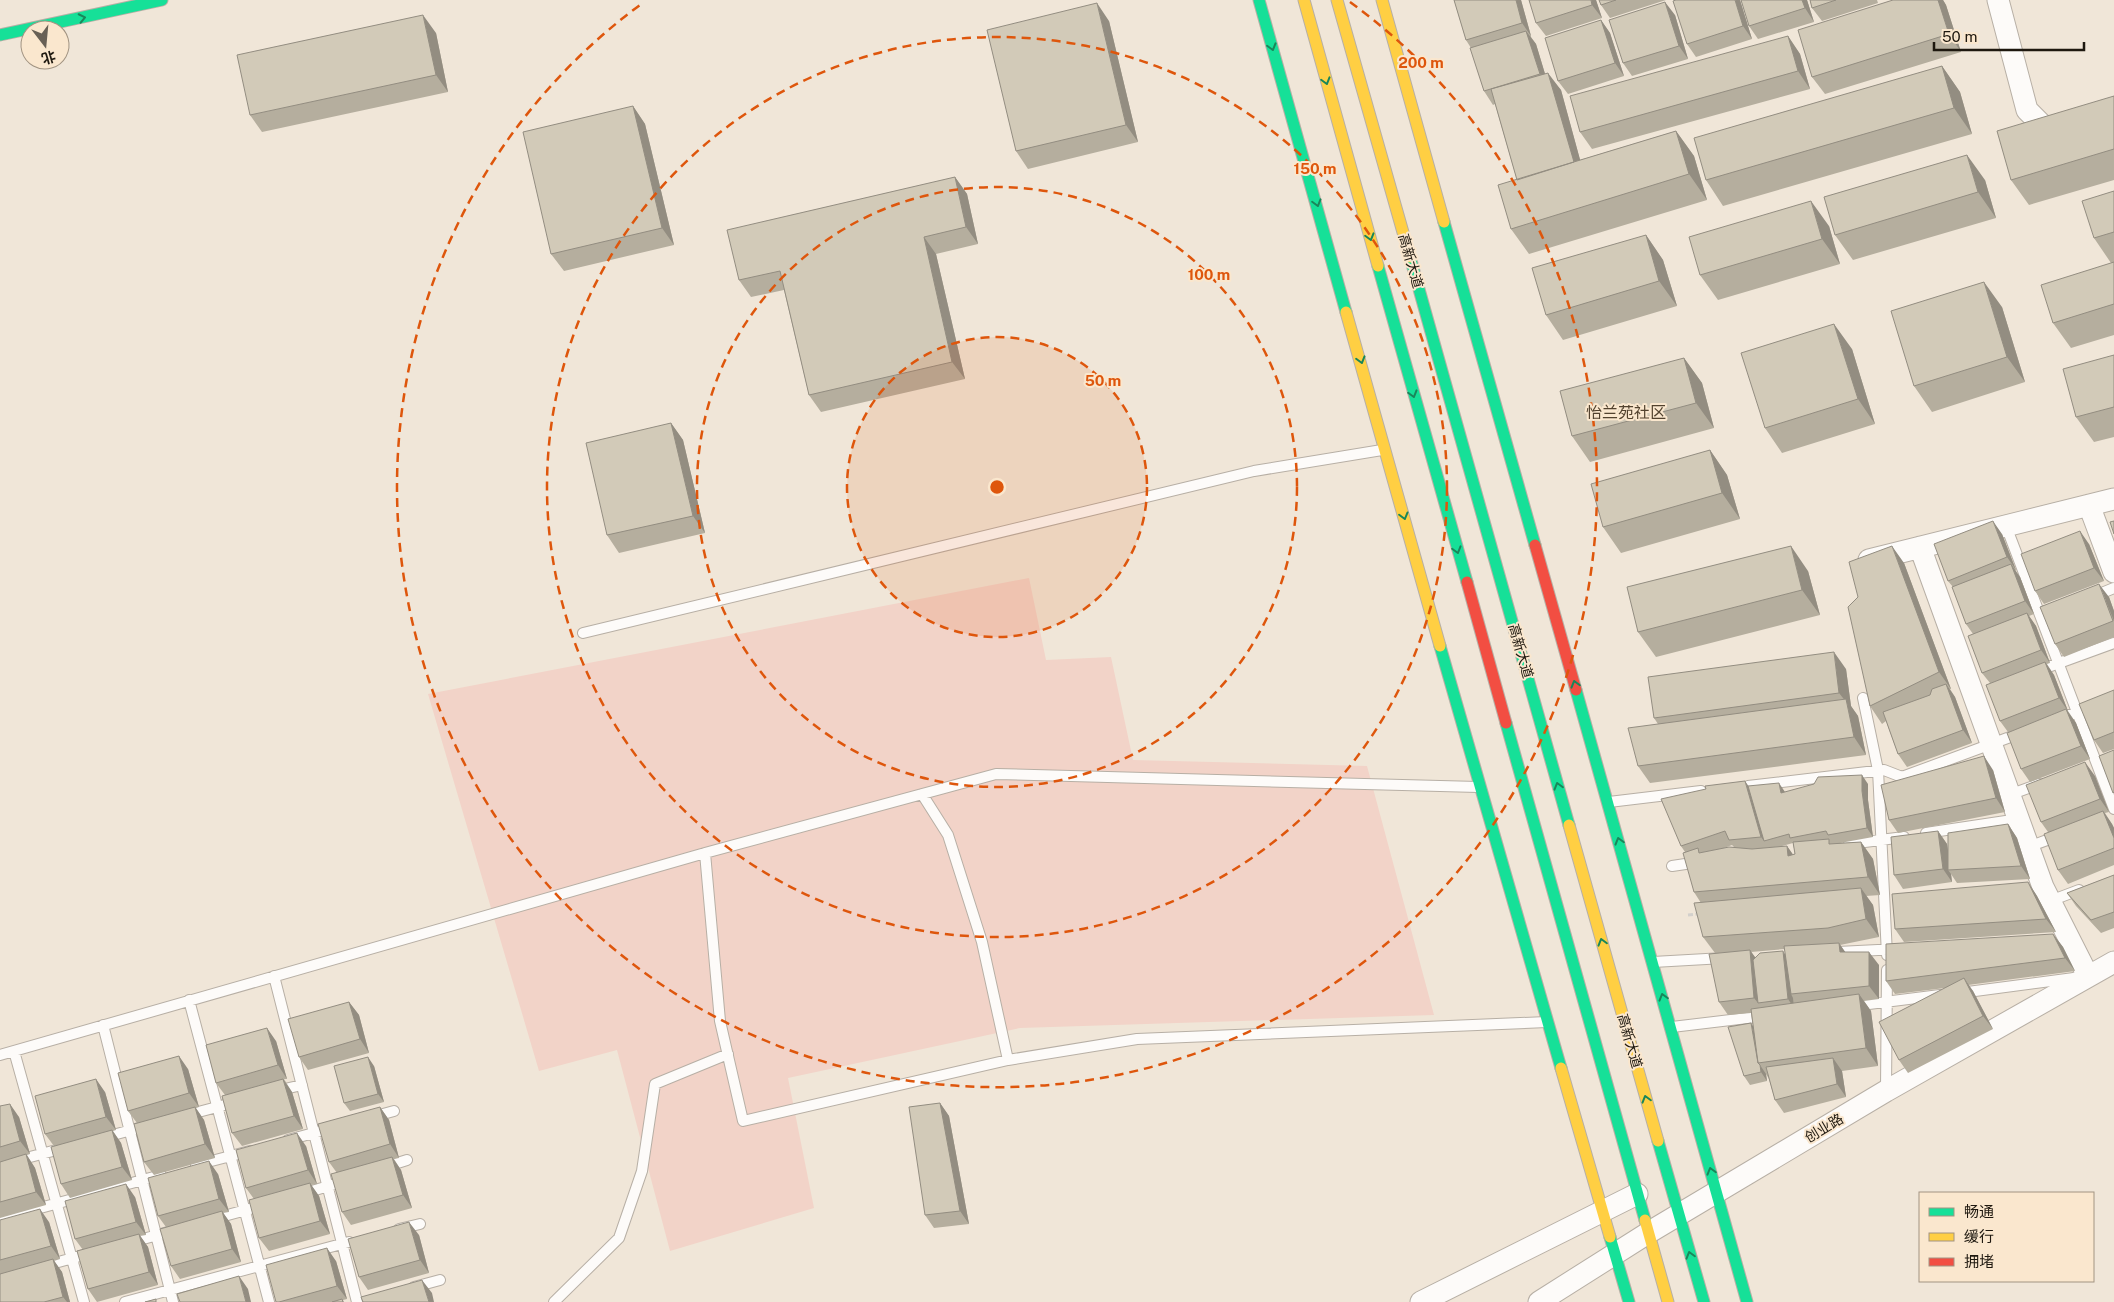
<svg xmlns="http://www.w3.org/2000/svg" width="2114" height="1302" font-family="'Public Sans','Noto Sans SC',sans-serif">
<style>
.green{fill:#f2d3c8}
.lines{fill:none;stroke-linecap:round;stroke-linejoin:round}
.lane-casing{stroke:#b7afa5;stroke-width:12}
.street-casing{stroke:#b7afa5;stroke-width:23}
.fast-casing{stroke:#b7afa5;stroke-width:13}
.slow-casing{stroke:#b7afa5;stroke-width:13}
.jam-casing{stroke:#b7afa5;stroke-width:13}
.path{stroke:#d3d0cc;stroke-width:3;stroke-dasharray:5 2.5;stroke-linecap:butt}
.lane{stroke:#fdfbf9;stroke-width:10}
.street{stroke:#fdfbf9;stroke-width:21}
.fast{stroke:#16e098;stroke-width:11}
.slow{stroke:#ffcf43;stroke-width:11}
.jam{stroke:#f24e42;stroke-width:11}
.wall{fill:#b5ae9e;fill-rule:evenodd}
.shaded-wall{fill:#938d81}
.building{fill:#d2cab8;stroke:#938d81}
.oneway{stroke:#1a865a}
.ring{fill:none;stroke:#de560c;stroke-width:2.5;stroke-dasharray:9 6}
.labels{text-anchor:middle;stroke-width:4;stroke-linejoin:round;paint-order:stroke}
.street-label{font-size:14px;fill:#1e180f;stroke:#fae7ce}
.quarter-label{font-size:16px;fill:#52422e;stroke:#fae7ce}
.centre{fill:#de560c;stroke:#fae7ce;stroke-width:2.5}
.ring-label{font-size:15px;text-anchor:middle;font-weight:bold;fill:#de560c;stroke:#fae7ce;stroke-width:4;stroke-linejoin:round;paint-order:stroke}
</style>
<rect width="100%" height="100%" fill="#f0e6d8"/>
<path class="green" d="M1029 578 1046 660 1111 657 1133 760 1367 766 1434 1015 1020 1028 788 1078 814 1208 670 1251 617 1050 539 1071 428 694Z"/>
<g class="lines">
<defs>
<path id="lane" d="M2006 526 2114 809
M2092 597 2114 588
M583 633 1254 471 1382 450
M2037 671 2114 643
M1863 698 1878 770 1887 955
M2058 719 2114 699
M1748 786 1884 770 1902 777 2021 733
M922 794 948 835 982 942 1008 1060
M2009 795 2039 784
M1609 802 1701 791
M1926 833 2019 819
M1849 844 1904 837
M2028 847 2058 836
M705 853 720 1021 743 1121 1008 1060 1137 1039 1547 1022
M1672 866 1699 862
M2050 901 2079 890
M1838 952 1898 949
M1653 962 1724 958
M274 976 357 1302
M1960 993 2074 978
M189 1000 269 1302
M1853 1006 1940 995
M103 1025 173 1302
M1672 1027 1764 1016
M14 1051 84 1302
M0 1055 705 853 996 774 1478 787
M1886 1090 1887 970
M276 1091 302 1085
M187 1115 236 1102
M372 1117 394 1111
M102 1138 146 1126
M288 1140 332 1128
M0 1165 64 1148
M196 1165 250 1151
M385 1167 407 1160
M302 1194 345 1181
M0 1219 161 1175
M213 1219 264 1205
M399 1229 420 1224
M129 1243 175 1230
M44 1266 91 1253
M414 1287 440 1280
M125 1302 349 1242
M554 1302 619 1238 642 1171 655 1084 728 1054"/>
<path id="street" d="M1998 0 2027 110 2056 139
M2089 505 2114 572
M1920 547 2043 887 2088 976
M1869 560 2114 499
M1421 1302 1637 1194
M1539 1302 1648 1233 1886 1091 2114 962"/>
<path id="fast" d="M1259 0 1346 312
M0 35 162 0
M1444 222 1535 545
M1410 257 1569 825
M1378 266 1467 582
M1440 646 1561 1068
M1576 690 1747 1302
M1506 723 1645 1220
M1658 1141 1704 1302
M1610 1237 1629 1302"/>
<path id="slow" d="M1304 0 1378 266
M1337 0 1410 257
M1382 0 1444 222
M1346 312 1440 646
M1569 825 1658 1141
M1561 1068 1610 1237
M1645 1220 1668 1302"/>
<path id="jam" d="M1535 545 1576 690
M1467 582 1506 723"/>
</defs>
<use href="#lane" class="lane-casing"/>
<use href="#street" class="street-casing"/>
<use href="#fast" class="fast-casing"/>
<use href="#slow" class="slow-casing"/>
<use href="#jam" class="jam-casing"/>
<path class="path" d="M1688 915 1699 914"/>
<use href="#lane" class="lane"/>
<use href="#street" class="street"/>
<use href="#fast" class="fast"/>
<use href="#slow" class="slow"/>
<use href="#jam" class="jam"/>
</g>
<path class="wall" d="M1454 0H1521L1531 36V37L1536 44 1545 74 1561 90 1580 160 1676 131 1694 156 1707 200 1529 254 1511 229 1517 180 1495 104 1493 105 1484 91 1471 48 1466 40Z
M1596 0 1602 18 1546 36 1536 23Z
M1599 0H1666L1610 18 1601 5Z
M1740 0 1752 39 1696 57 1687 44Z
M1741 0H1807L1814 22 1758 39 1749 26Z
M1810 0H1877L1878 3 1822 21 1812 8Z
M1893 0H1943L1946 5 1961 52 1825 94 1812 77Z
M1675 15 1688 59 1632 76 1623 63Z
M1601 20 1610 33 1624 76 1568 94 1558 81Z
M1109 21 1138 142 1028 169 1016 151Z
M436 33 448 92 262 132 250 115Z
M1788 36 1800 54 1810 89 1592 149 1580 132Z
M1942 66 1960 92 1972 134 1723 206 1706 180Z
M2114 96V180L2029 205 2011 180Z
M633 106 645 124 674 245 564 271 551 254Z
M955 177 967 194 978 244 936 254 965 379 821 412 809 395 784 290 751 297 739 280Z
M1985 180 1996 218 1853 260 1835 235Z
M2114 191V335L2071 348 2053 323 2111 263 2094 238Z
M1829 226 1840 264 1718 300 1700 275Z
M1646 235 1663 260 1677 306 1563 340 1546 315Z
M2002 307 2025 382 1932 412 1914 386Z
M1852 349 1875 424 1782 453 1765 428Z
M2114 355V437L2094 442 2076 417Z
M1684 358 1702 383 1714 428 1590 462 1572 436Z
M671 423 683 440 705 533 619 553 607 535Z
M1710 450 1727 475 1740 519 1621 553 1603 527Z
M2002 534 2016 570 2015 571 2020 577 2034 614 2029 616 2036 626 2050 663 2047 664 2054 675 2068 711 2076 723 2090 759 2030 782 2021 769 2008 732 2000 721 1990 683 1982 673 1973 634 1966 624 1953 587 1948 581Z
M2089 544 2104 581 2044 604 2035 591Z
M1904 563 1951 689H1950L1955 697 1972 743 1907 767 1898 754 1886 721 1882 724 1870 706Z
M1808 571 1820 615 1656 657 1638 632Z
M2109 597 2114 611V637L2064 657 2055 644Z
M1846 669 1851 706 1858 716 1866 755 1650 783 1638 766 1658 724 1654 718Z
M2114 690V749L2103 753 2094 740Z
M1993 770 2005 812 1898 833 1889 820Z
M2095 776 2109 812 2105 813 2112 824 2114 828V865L2068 884 2058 870 2048 832 2041 822Z
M1868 784V800L1873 837 1840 843 1861 842 1873 859 1880 895 1866 896 1873 905 1879 937 1840 945 1845 952 1879 965V999L1864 1001 1871 1011 1878 1066 1842 1071 1846 1097 1784 1113 1775 1100 1769 1079 1766 1074 1767 1081 1750 1085 1744 1076 1753 1027 1751 1013 1728 1015 1719 1002 1715 953 1703 937 1701 903 1694 892 1685 852 1681 846 1748 786 1785 792ZM1793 843 1795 854 1793 855 1787 846H1782ZM1732 845 1734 847 1724 848ZM1785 949V954L1755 957 1751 952Z
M2008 824 2017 838 2030 879 1957 883 1951 874 1952 882 1903 889 1894 875 1938 831 1947 844 1948 851Z
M2114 875V928L2101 933 2076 906 2067 893Z
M2028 882 2037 896 2056 932 1904 942 1895 929Z
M2053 934 2063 947 2075 971 1968 985 1973 991 1993 1029 1908 1073 1899 1060 1945 988 1895 994 1886 981Z
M349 1002 359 1015 369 1053 308 1070 299 1057Z
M276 1041 287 1079H284L292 1092 303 1129 242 1146 232 1133 225 1095 216 1083Z
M374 1066 384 1102 350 1111 344 1103Z
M188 1069 199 1107 196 1108 204 1120 215 1158 154 1175 144 1162 137 1123 128 1111Z
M105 1092 116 1130 113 1131 121 1143 132 1180 70 1198 61 1184 54 1146 45 1134Z
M940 1103 949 1116 969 1224 934 1228 925 1215Z
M0 1106 19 1117 30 1154 27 1155 35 1168 46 1205 0 1218Z
M380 1107 389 1120 399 1158 394 1159 401 1170 412 1208 351 1225 342 1212 337 1173 329 1162Z
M306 1146 317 1184 311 1185 319 1196 330 1234 269 1251 259 1238 254 1199 246 1188Z
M218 1174 229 1212 223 1213 231 1224 241 1262 180 1279 171 1266 166 1227 158 1216Z
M135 1197 146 1235 140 1236 148 1247 158 1285 97 1302 88 1289 83 1250 75 1239Z
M0 1220 49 1222 60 1259 54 1261 62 1272 70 1302H0Z
M419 1235 429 1273 368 1290 359 1277Z
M336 1261 347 1299 343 1300 344 1302H276Z"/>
<path class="shaded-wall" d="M1516 0H1521L1531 36 1522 23Z
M1591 0H1596L1602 18 1592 5Z
M1735 0H1740L1752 39 1743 26Z
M1802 0H1807L1814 22 1805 8Z
M1938 0H1943L1946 5 1961 52 1949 34Z
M1665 2 1675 15 1688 59 1679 46Z
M1097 3 1109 21 1138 142 1126 125Z
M423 15 436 33 448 92 436 75Z
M1601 20 1610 33 1624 76 1615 63Z
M1526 31 1536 44 1549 87 1540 74Z
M1788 36 1800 54 1810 89 1798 71Z
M1942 66 1960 92 1972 134 1954 108Z
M1548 73 1561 90 1587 185 1575 167Z
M633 106 645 124 674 245 662 228Z
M1676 131 1694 156 1707 200 1689 174Z
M1967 155 1985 180 1996 218 1978 192Z
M955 177 967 194 978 244 966 227Z
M1811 201 1829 226 1840 264 1822 239Z
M1646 235 1663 260 1677 306 1659 281Z
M924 237 936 254 965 379 952 362Z
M1984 282 2002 307 2025 382 2007 357Z
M1834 324 1852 349 1875 424 1858 399Z
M1684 358 1702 383 1714 428 1696 403Z
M671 423 683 440 705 533 693 516Z
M1710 450 1727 475 1740 519 1722 493Z
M1993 521 2002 534 2016 570 2007 557Z
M2080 531 2089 544 2104 581 2094 568Z
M1791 546 1808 571 1820 615 1802 590Z
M1892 546 1904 563 1951 689 1939 672Z
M2011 564 2020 577 2034 614 2025 601Z
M2099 584 2109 597 2114 611V621Z
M2027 613 2036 626 2050 663 2041 650Z
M1834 652 1846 669 1851 706 1858 716 1866 755 1854 737 1847 703 1839 693Z
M2045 662 2054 675 2068 711 2059 698Z
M1946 684 1955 697 1972 743 1963 730Z
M2066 709 2076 723 2090 759 2081 746Z
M1984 756 1993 770 2005 812 1996 798Z
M2085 762 2095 776 2109 812 2100 799Z
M1862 775 1868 784V800L1873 837 1867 828 1862 791Z
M1745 781 1754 794 1764 841 1761 837Z
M1779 783 1785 792 1781 793Z
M2103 811 2112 824 2114 828V838Z
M2008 824 2017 838 2030 879 2021 866Z
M1938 831 1947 844 1951 870H1948L1951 874 1952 882 1943 869Z
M1861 842 1873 859 1880 895 1868 877Z
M1787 846 1799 863 1788 856Z
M2028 882 2037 896 2056 932 2046 919Z
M1861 888 1873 905 1879 937 1866 919Z
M2053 934 2063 947 2075 971 2065 958Z
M1839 943 1848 956 1840 952Z
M1750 950 1759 963 1758 1003 1754 998Z
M1783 951 1789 960 1791 994 1793 998 1794 1008 1788 999Z
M1869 952 1879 965V999L1869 986Z
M1964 978 1973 991 1993 1029 1983 1016Z
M1859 994 1871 1011 1878 1066 1866 1048Z
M349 1002 359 1015 369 1053 360 1039Z
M1751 1023 1757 1032 1759 1063Z
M267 1028 276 1041 287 1079 278 1065Z
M179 1056 188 1069 199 1107 189 1093Z
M368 1057 374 1066 384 1102 378 1094Z
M1833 1058 1842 1071 1846 1097 1837 1084Z
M1760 1065 1766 1074 1767 1081 1761 1072Z
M96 1079 105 1092 116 1130 106 1117Z
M283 1079 292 1092 303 1129 294 1116Z
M940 1103 949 1116 969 1224 960 1211Z
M10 1104 19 1117 30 1154 20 1141Z
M195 1107 204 1120 215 1158 205 1144Z
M380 1107 389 1120 399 1158 390 1144Z
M112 1130 121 1143 132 1180 122 1167Z
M297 1133 306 1146 317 1184 308 1170Z
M26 1154 35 1168 46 1205 36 1192Z
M392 1157 401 1170 412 1208 403 1195Z
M209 1161 218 1174 229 1212 219 1199Z
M310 1183 319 1196 330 1234 320 1221Z
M126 1184 135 1197 146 1235 136 1222Z
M40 1209 49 1222 60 1259 51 1246Z
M222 1211 231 1224 241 1262 232 1249Z
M409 1222 419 1235 429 1273 420 1260Z
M139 1234 148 1247 158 1285 149 1272Z
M327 1248 336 1261 347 1299 337 1286Z
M53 1259 62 1272 70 1302H67L63 1297Z
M239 1276 248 1289 251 1302H246Z
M422 1280 432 1293 434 1302H429Z"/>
<path class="building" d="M1454 0H1516L1522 23 1466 40Z
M1529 0H1591L1592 5 1536 23Z
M1599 0H1616L1601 5Z
M1676 0H1735L1743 26 1687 44 1673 1Z
M1741 0H1802L1805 8 1749 26Z
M1810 0H1836L1812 8Z
M1893 0H1938L1949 34 1812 77 1798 30Z
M1665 2 1679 46 1623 63 1609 20Z
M1097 3 1126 125 1016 151 987 30Z
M423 15 436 75 250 115 237 55Z
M1601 20 1615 63 1558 81 1545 38Z
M1526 31 1540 74 1484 91 1470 48Z
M1788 36 1798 71 1580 132 1570 96Z
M1942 66 1954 108 1706 180 1694 138Z
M1548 73 1574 162 1517 180 1491 89Z
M2114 96V149L2011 180 1997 131Z
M633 106 662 228 551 254 523 132Z
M1676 131 1689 174 1511 229 1498 185Z
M1967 155 1978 192 1835 235 1824 197Z
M955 177 966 227 924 237 952 362 809 395 780 271 739 280 727 230Z
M2114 191V232L2094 238 2082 201Z
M1811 201 1822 239 1700 275 1689 237Z
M1646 235 1659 281 1546 315 1532 268Z
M2114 262V304L2053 323 2041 285Z
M1984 282 2007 357 1914 386 1891 311Z
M1834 324 1858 399 1765 428 1741 353Z
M2114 355V407L2076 417 2063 369Z
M1684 358 1696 403 1572 436 1560 391Z
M671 423 693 516 607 535 586 443Z
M1710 450 1722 493 1603 527 1591 484Z
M1993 521 2007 557 1948 581 1934 544Z
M2114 521V534L2110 522Z
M2080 531 2094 568 2035 591 2021 554Z
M1791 546 1802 590 1638 632 1627 587Z
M1892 546 1939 672 1870 706 1848 607 1858 597 1849 562Z
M2011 564 2025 601 1966 624 1952 587Z
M2099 584 2113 621 2055 644 2040 607Z
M2027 613 2041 650 1982 673 1968 636Z
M1834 652 1839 693 1654 718 1648 677Z
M2045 662 2059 698 2000 721 1986 685Z
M1946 684 1963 730 1898 754 1883 712 1930 695 1932 689Z
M2114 690V732L2094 740 2079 704Z
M1846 699 1854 737 1638 766 1628 728Z
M2066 709 2081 746 2021 769 2007 733Z
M2114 750V792L2113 793 2099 756Z
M1984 756 1996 798 1889 820 1881 785Z
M2085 762 2100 799 2041 822 2026 785Z
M1862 775V791L1867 828 1828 835 1826 831 1790 838 1789 834 1764 841 1748 786 1779 783 1781 793 1814 784 1818 777Z
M1745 781 1761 837 1729 840 1725 831 1681 846 1661 799 1706 789 1705 786Z
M2103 811 2114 838V848L2058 870 2044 834Z
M2008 824 2021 866 1948 870V833Z
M1938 831 1943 869 1894 875 1891 837Z
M1829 839V844L1861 842 1868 877 1694 892 1683 853 1698 848 1699 853 1729 847 1752 849 1787 846 1788 856 1795 854 1793 842Z
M2114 875V912L2091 920 2067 893Z
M2028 882 2046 919 1895 929 1892 894Z
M1861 888 1866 919 1828 928 1703 937 1694 903Z
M2053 934 2065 958 1886 981V944Z
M1839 943 1840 952H1869V986L1791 994 1784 946Z
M1750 950 1754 998 1719 1002 1709 954Z
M1783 951 1788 999 1758 1003 1753 960 1760 953Z
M1964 978 1983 1016 1899 1060 1879 1022Z
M1859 994 1866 1048 1758 1063 1751 1009Z
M349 1002 360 1039 299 1057 288 1019Z
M1751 1023 1758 1063 1760 1065 1761 1072 1744 1076 1728 1027Z
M267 1028 278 1065 216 1083 206 1045Z
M179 1056 189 1093 128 1111 118 1073Z
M368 1057 378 1094 344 1103 334 1066Z
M1833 1058 1837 1084 1775 1100 1766 1067Z
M96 1079 106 1117 45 1134 35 1096Z
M283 1079 294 1116 232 1133 222 1096Z
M940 1103 960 1211 925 1215 909 1107Z
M10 1104 20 1141 0 1147V1106Z
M195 1107 205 1144 144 1162 134 1124Z
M380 1107 390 1144 329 1162 318 1124Z
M112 1130 122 1167 61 1184 51 1147Z
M297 1133 308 1170 246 1188 236 1150Z
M26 1154 36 1192 0 1202V1162Z
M392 1157 403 1195 342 1212 331 1174Z
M209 1161 219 1199 158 1216 148 1178Z
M310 1183 320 1221 259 1238 249 1200Z
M126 1184 136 1222 75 1239 65 1201Z
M40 1209 51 1246 0 1260V1220Z
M222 1211 232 1249 171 1266 160 1229Z
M409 1222 420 1260 359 1277 348 1239Z
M139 1234 149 1272 88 1289 77 1251Z
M327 1248 337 1286 279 1302H276L266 1265Z
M53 1259 63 1297 44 1302H0V1274Z
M239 1276 246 1302H180L177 1294Z
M422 1280 429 1302H363L361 1297Z
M156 1299V1302H145Z
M342 1299 343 1302H332Z"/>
<defs><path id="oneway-chevron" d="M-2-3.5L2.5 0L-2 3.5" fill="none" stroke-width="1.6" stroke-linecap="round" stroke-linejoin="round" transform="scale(1.25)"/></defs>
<g class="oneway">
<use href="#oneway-chevron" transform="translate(82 18) rotate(-12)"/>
<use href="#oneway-chevron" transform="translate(1272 47) rotate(74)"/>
<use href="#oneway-chevron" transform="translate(1326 81) rotate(74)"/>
<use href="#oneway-chevron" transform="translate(1317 203) rotate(74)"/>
<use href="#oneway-chevron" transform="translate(1370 237) rotate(74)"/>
<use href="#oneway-chevron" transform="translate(1361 360) rotate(74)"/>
<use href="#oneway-chevron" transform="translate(1413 394) rotate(74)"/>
<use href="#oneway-chevron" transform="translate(1404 516) rotate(75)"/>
<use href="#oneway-chevron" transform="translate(1457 550) rotate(74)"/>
<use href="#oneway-chevron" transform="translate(1575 684) rotate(-106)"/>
<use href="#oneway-chevron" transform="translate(1558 786) rotate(-106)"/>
<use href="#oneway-chevron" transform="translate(1619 841) rotate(-106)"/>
<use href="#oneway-chevron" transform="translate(1602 942) rotate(-106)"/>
<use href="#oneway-chevron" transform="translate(1663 997) rotate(-106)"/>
<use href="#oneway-chevron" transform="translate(1646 1099) rotate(-106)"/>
<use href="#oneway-chevron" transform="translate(1711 1171) rotate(-106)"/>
<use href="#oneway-chevron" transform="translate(1690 1255) rotate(-106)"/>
</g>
<circle cx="997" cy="487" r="150" fill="#de560c" fill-opacity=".12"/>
<g class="ring">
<circle cx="997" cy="487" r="150"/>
<circle cx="997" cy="487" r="300"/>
<circle cx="997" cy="487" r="450"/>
<path d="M1350 2A600 600 0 1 1 644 2"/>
</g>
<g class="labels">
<g class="street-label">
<text transform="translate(1411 261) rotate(74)" y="5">高新大道</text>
<text transform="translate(1521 651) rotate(74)" y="5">高新大道</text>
<text transform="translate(1630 1041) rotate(74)" y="5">高新大道</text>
<text transform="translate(1824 1128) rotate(-31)" y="5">创业路</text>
</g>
<g class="quarter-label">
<text x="1626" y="418">怡兰苑社区</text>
</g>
</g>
<circle cx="997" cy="487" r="8" class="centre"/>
<g class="ring-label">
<text x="1421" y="68">200 m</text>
<text x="1315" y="174">150 m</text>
<text x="1209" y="280">100 m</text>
<text x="1103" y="386">50 m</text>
</g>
<rect x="1919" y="1192" width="175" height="90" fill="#fae7ce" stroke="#a29482"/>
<rect x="1929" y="1208" width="25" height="8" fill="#16e098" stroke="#a29482"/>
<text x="1964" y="1217" font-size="15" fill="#1e180f">畅通</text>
<rect x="1929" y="1233" width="25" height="8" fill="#ffcf43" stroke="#a29482"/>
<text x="1964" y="1242" font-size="15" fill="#1e180f">缓行</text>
<rect x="1929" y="1258" width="25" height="8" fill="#f24e42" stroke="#a29482"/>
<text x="1964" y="1267" font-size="15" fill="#1e180f">拥堵</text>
<g transform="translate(45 45) rotate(164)"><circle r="24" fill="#fae7ce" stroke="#a29482"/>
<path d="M0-4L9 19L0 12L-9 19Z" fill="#686055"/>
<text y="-8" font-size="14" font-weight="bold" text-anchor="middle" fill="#1e180f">北</text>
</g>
<path d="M1934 42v8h150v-8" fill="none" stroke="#1e180f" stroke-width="2.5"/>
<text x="1942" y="42" font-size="15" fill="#1e180f" stroke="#fae7ce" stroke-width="4" paint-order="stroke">50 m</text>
</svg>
